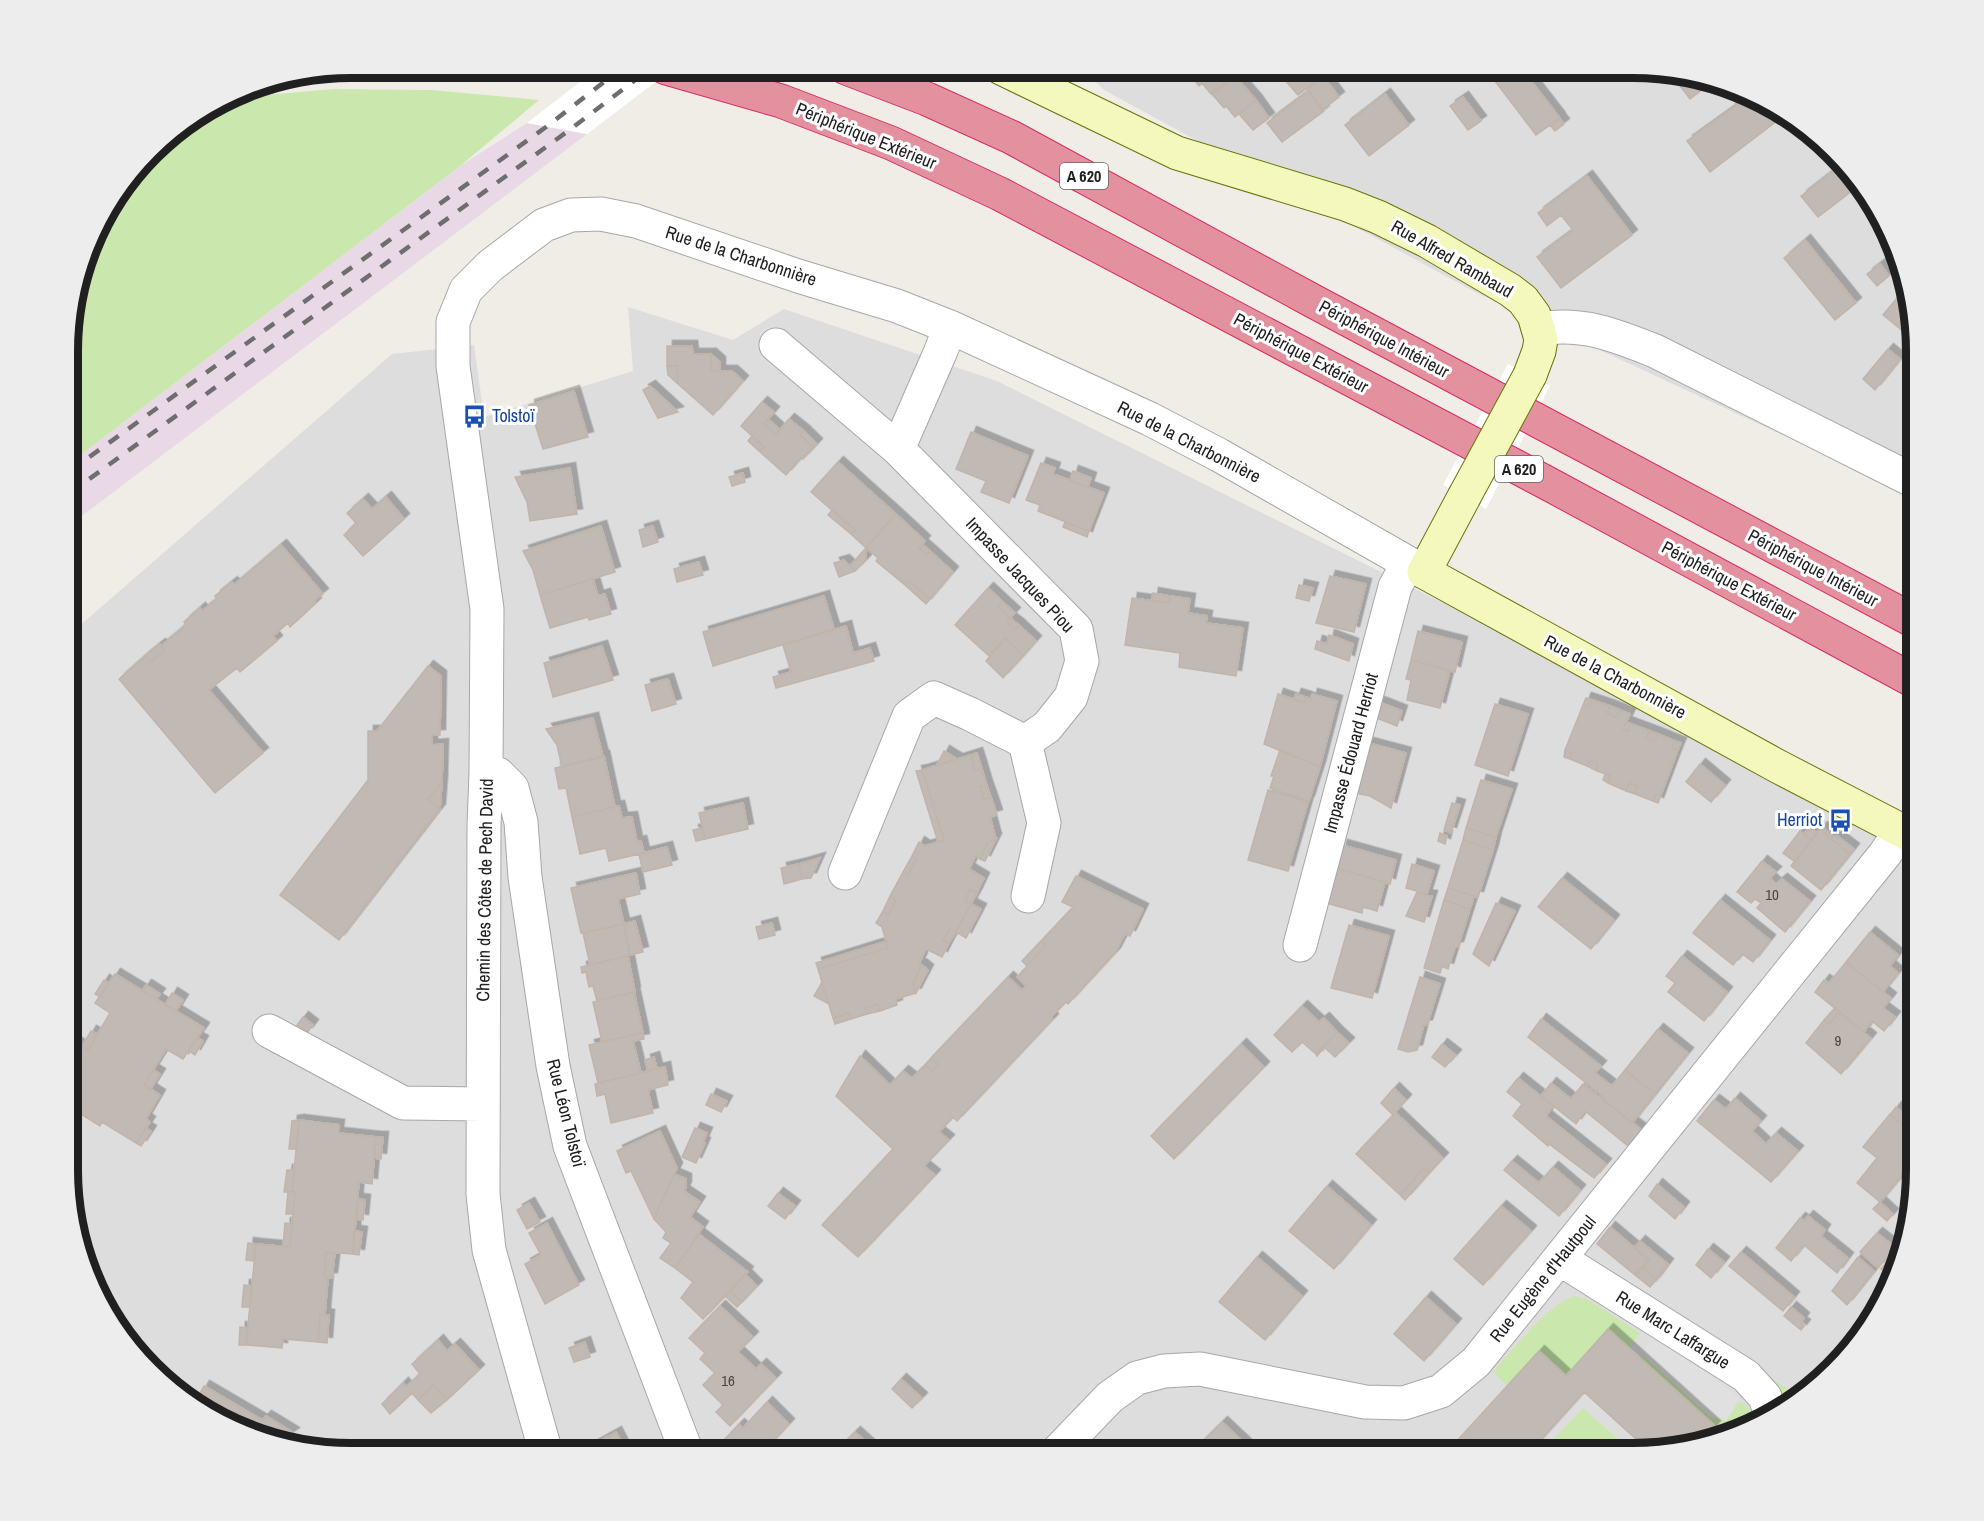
<svg xmlns="http://www.w3.org/2000/svg" width="1984" height="1521" font-family="'Archivo Narrow',sans-serif">
<style>
.residential{fill:#dedddd}
.industrial{fill:#e9d9e6}
.grass{fill:#cae8ae}
.parking{fill:#e0e0e0}
.pier{fill:#fff}
.building{fill:#c1b9b3;stroke:#c1b4a9;stroke-width:1.5;filter:url(#shadow)}
.lines{fill:none;stroke-linecap:round;stroke-linejoin:round}
.street-casing{stroke:#a7a7a7;stroke-width:35}
.secondary-casing{stroke:#677509;stroke-width:35}
.highway-casing{stroke:#d62c63;stroke-width:35}
.street{stroke:#fff;stroke-width:33}
.secondary{stroke:#f4f8bd;stroke-width:33}
.highway{stroke:#e4919f;stroke-width:33}
.rail{stroke:#6e6e6e;stroke-width:4.5;stroke-dasharray:12 12;stroke-linecap:butt}
.secondary-bridge-casing{stroke:#677509;stroke-width:35;stroke-linecap:butt}
.secondary-bridge{stroke:#f4f8bd;stroke-width:33}
.labels{text-anchor:middle;stroke-width:6;stroke-linejoin:round;paint-order:stroke}
.number-label{font-size:15px;fill:#484645}
.shield{fill:#fff;stroke:#636363;stroke-width:1.5}
.shield-label{font-size:16px;font-weight:bold;fill:#202020}
.street-label{font-size:18px;fill:#202020;stroke:#fff}
.transit-label{font-size:18px;fill:#164399;stroke:#fff;text-anchor:start}
.rim{fill:none;stroke:#202020;stroke-width:8}
</style>
<defs>
<filter id="shadow"><feDropShadow dx="5.5" dy="-5.5" stdDeviation="0" flood-color="#0004"/></filter>
</defs>
<rect width="100%" height="100%" fill="#f0ede7"/>
<path class="residential" d="M1082 68H1651L1741 89 1820 138 1887 226 1916 351V497L1475 292 1104 90Z
M628 307 733 340 784 309 997 381 1916 838V1189L1895 1279 1846 1357 1758 1424 1633 1453H333L243 1432 164 1383 97 1296 68 1189 69 635 392 354 474 345 484 417 633 371Z"/>
<path class="industrial" d="M527 123 587 134 70 525V463L460 166Z"/>
<path class="grass" d="M333 89 432 90 539 100 460 166 70 463V314L105 210 164 138 233 98Z
M1574 1296 1587 1299 1640 1333 1629 1348 1608 1330 1566 1376 1539 1351 1507 1386 1493 1372C1515 1348 1544 1307 1574 1296Z
M1644 1356 1709 1416 1726 1421 1738 1402 1748 1406 1752 1420 1750 1426 1705 1437 1641 1359Z
M1762 1372 1797 1395 1784 1404Z
M1583 1408 1634 1453H1540Z"/>
<path class="parking" d="M1649 1332 1739 1397 1738 1402 1726 1421 1709 1416 1644 1356Z"/>
<path class="pier" d="M598 68H674L587 134 527 123Z
M1508 364 1550 386 1486 509 1443 485Z"/>
<path class="building" d="M1191 68H1224L1232 78 1211 94 1202 83 1199 86 1187 71Z
M1297 68H1333L1298 95 1284 79Z
M1485 68H1521L1560 118 1536 135Z
M1235 76 1256 100 1235 117 1226 106 1224 108 1212 94Z
M1323 76 1339 97 1322 110 1307 89Z
M1692 77 1712 82 1690 99 1680 86Z
M1309 91 1324 111 1282 142 1267 123Z
M1748 93 1766 104 1778 120 1710 172 1687 141 1737 105 1735 104Z
M1385 94 1409 125 1369 156 1345 125Z
M1463 97 1481 121 1468 130 1450 106Z
M1256 100 1269 118 1253 130 1239 114Z
M1559 118 1564 124 1555 131 1550 125Z
M1841 165 1857 187 1818 217 1801 196Z
M1587 176 1632 235 1561 288 1537 257 1573 230 1561 215 1547 226 1538 213Z
M1805 240 1856 303 1835 320 1784 258Z
M1880 264 1889 276 1877 286 1867 274Z
M1903 291 1911 325 1904 332 1883 315Z
M667 346H692L693 354H711V371H732L743 381 713 415 678 384 677 366H667Z
M1888 349 1900 359 1875 390 1863 379Z
M711 354 720 362V371H711Z
M667 366H677L678 384 668 375Z
M650 386 678 412 658 418 643 390Z
M574 391 588 437 543 449 529 405Z
M762 402 774 412 764 424 776 434 789 419 804 431 800 435 814 447 803 459 801 458 786 475 760 452 764 447 741 426Z
M768 419 780 430 776 434 764 424Z
M804 431 817 444 814 447 800 435Z
M971 432 1028 456 1009 503 981 492 986 481 956 469Z
M752 436 764 447 760 452 748 441Z
M838 462 896 514 866 548 851 534 855 530 811 492Z
M1041 463 1055 468 1053 474 1104 493 1089 531 1038 511 1040 505 1026 500Z
M570 468 577 514 530 521 527 502 515 477Z
M1073 471 1091 478 1088 487 1070 481Z
M743 473 745 482 732 486 729 477Z
M386 497 404 519 363 556 344 535 356 523 347 513 363 499 372 509Z
M832 510 855 530 851 534 828 515Z
M896 514 925 541 919 548 927 555 930 551 953 572 930 599 909 581 905 585 876 561 878 558 866 548Z
M1065 522 1089 531 1087 537 1063 527Z
M601 526 615 572 540 595 533 570 523 551Z
M653 526 658 542 643 547 639 530Z
M922 544 930 551 927 555 919 548Z
M281 545 323 594 314 601 316 603 290 627 288 623 273 636 277 641 240 672 237 668 209 690 263 753 215 793 119 679 145 656 151 662 165 650 161 646 186 625 184 622 200 608 202 611 217 599 215 596 232 582 234 585Z
M866 548V560L855 571 850 566Z
M844 560 855 571 839 577 834 563Z
M699 562 703 575 677 582 674 569Z
M1330 576 1366 584 1354 632 1316 623Z
M593 579 598 596 605 594 611 614 589 620 588 617 550 628 540 595Z
M909 581 930 599 926 604 905 585Z
M1299 585 1313 588 1309 601 1296 598Z
M988 588 1003 602 998 607 1010 618 1007 622 1015 630 1019 625 1036 641 1023 656 1005 638 989 656 955 625Z
M1153 593 1170 596 1169 603 1152 601Z
M824 596 834 629 713 666 703 632Z
M1170 596 1190 599 1188 613 1207 616 1206 623 1243 628 1236 676 1179 667 1180 653 1125 645 1132 598 1169 603Z
M1003 602 1015 613 1010 618 998 607Z
M1010 618 1019 625 1015 630 1007 622Z
M846 626 853 653 870 648 874 661 776 688 773 677 791 672 783 645Z
M1418 631 1462 642 1455 672 1411 660Z
M1329 635 1353 644 1349 661 1315 649 1317 641 1327 644Z
M1005 638 1023 656 1003 678 986 661Z
M160 644 165 650 151 662 145 656Z
M602 646 613 680 553 697 544 663Z
M1411 660 1450 670 1440 708 1407 700 1411 680 1406 679Z
M428 666 441 676 440 735H432V745L443 744 442 782 428 799 440 809 339 940 280 895 368 780V731H377Z
M668 679 676 704 652 711 645 685Z
M1278 694 1305 703 1306 697 1311 699 1312 694 1337 701 1320 767 1264 744Z
M1296 694 1306 697 1305 703 1294 699Z
M1586 698 1592 700 1589 706 1583 705Z
M1592 700 1610 706 1607 713 1616 717 1620 710 1630 714 1623 729 1628 731 1631 724 1650 731 1646 738 1654 741 1658 734 1675 741 1672 748 1678 750 1661 795 1655 794 1653 801 1635 794 1637 786 1629 783 1626 791 1608 783 1611 776 1597 771 1598 764 1590 760 1587 766 1570 759 1572 753 1565 750 1583 705 1589 706Z
M1379 702 1402 711 1397 726 1374 717Z
M1495 704 1528 714 1508 776 1475 765Z
M1610 706 1620 710 1616 717 1607 713Z
M593 718 603 757 562 767 557 745 546 729Z
M1626 722 1631 724 1628 731 1623 729Z
M1650 731 1658 734 1654 741 1646 738Z
M1675 741 1681 743 1678 750 1672 748Z
M1368 743 1406 753 1391 808 1370 796 1355 793Z
M1280 750 1320 767 1309 801 1270 788 1274 776H1271Z
M1565 750 1572 753 1570 759 1564 757Z
M944 751 957 759 937 765Z
M977 753 982 769 975 770 971 755Z
M971 755 975 770 982 769 987 786 980 787 984 799 991 797 997 815 990 817 996 839 988 842 980 859 976 856 969 869 984 878 977 893 970 889 965 901 971 904 956 932 950 929 943 940 949 943 942 957 926 949 919 964 922 965 913 984 916 993 896 999 897 1005 880 1011 878 1004 865 1008 867 1014 851 1019 849 1013 833 1018 818 969 888 948 882 927 876 923 883 911 888 915 896 900 890 896 903 872 908 875 917 859 912 856 919 842 925 846 944 840 922 770Z
M604 756 615 807 572 817 566 788 559 789 555 768Z
M1590 760 1598 764 1597 771 1587 766Z
M1700 764 1725 785 1711 802 1686 782Z
M922 770 944 840 938 842 916 771Z
M1605 774 1611 776 1608 783 1603 780Z
M1481 780 1512 789 1496 837 1466 828Z
M442 782 440 809 428 799Z
M1629 783 1637 786 1635 794 1626 791Z
M987 786 991 797 984 799 980 787Z
M1268 790 1308 802 1288 871 1248 860Z
M1655 794 1661 795 1658 803 1653 801Z
M743 803 748 829 705 839 699 813Z
M1452 803 1460 805 1451 833 1444 830Z
M619 806 622 818 632 817 637 842 641 841 644 853 609 861 606 848 580 854 572 817Z
M1810 827 1817 833 1812 840 1804 834Z
M1822 827 1836 838 1837 836 1854 849 1850 854 1820 829Z
M702 828 705 839 696 841 693 830Z
M1466 828 1496 837 1493 850 1463 840Z
M1820 829 1850 854 1821 890 1791 866Z
M1800 831 1812 840 1795 862 1783 853Z
M1440 833 1447 836 1445 844 1438 841Z
M996 839 985 861 980 859 988 842Z
M1463 840 1493 850 1478 897 1448 888Z
M1342 845 1396 860 1390 884 1336 868Z
M667 847 672 865 643 872 639 854Z
M912 856 917 859 908 875 903 872Z
M820 858 811 878 802 879 799 864Z
M1762 861 1776 872 1770 878 1776 884 1782 879 1810 901 1785 932 1757 908 1761 903 1755 899 1751 903 1737 892Z
M799 864 802 879 784 884 781 868Z
M1412 864 1434 871 1427 894 1406 888Z
M1336 868 1385 882 1377 911 1363 907 1362 913 1326 903Z
M636 873 640 894 618 899 624 924 581 933 571 888Z
M1076 876 1143 909 1130 936 1125 934 1115 953 1068 1004 1066 1002 1051 1017 1053 1019 957 1121 953 1117 939 1132 949 1140 924 1166 935 1175 858 1257 822 1225 893 1149 836 1096 860 1056 890 1085 903 1071 912 1078 925 1065 932 1071 938 1064 931 1058 1008 977 1022 990 1026 986 1017 977 1046 946 1041 941 1073 907 1062 902Z
M1562 878 1614 920 1591 949 1538 907Z
M1448 888 1474 896 1470 909 1444 900Z
M970 889 977 893 971 904 965 901Z
M1417 892 1432 896 1424 922 1406 916Z
M890 896 896 900 888 915 883 911Z
M1444 900 1470 909 1458 947H1455L1448 969 1442 966 1440 973 1424 968Z
M1720 900 1770 940 1753 962 1742 954 1733 965 1693 933Z
M1496 903 1515 911 1489 966 1473 954Z
M971 904 981 909 966 938 956 932Z
M635 921 643 952 630 955 624 924Z
M772 923 775 935 759 939 756 927Z
M624 924 630 955 590 965 583 933Z
M1349 925 1389 936 1372 998 1331 988Z
M1916 926V945L1907 937Z
M950 929 956 932 949 943 943 940Z
M1870 932 1898 955 1890 966 1898 973 1883 992 1846 962Z
M887 941 888 948 818 969 816 963Z
M1041 941 1046 946 1027 966 1022 961Z
M628 956 635 992 597 1001 593 986 589 987 586 972 582 973 581 967Z
M1682 956 1727 992 1704 1021 1668 992 1675 983 1666 976Z
M1846 962 1891 998 1883 1008 1895 1017 1884 1031 1872 1021 1864 1032 1815 992 1824 980 1829 983Z
M922 965 928 970 916 993 913 984Z
M115 974 204 1028 183 1059 166 1049 153 1070 144 1085 160 1095 146 1119 150 1122 136 1143 102 1122 100 1126 68 1106V1038L88 1050 110 1013 95 1003Z
M1420 977 1440 984 1427 1025 1424 1024 1417 1050 1408 1052 1398 1049Z
M104 980 109 983 100 997 95 994Z
M822 982 829 1004 814 996Z
M146 985 160 994 156 999 142 991Z
M634 992 643 1033 602 1042 593 1002Z
M172 993 183 1000 176 1011 165 1005Z
M878 1004 880 1011 867 1014 865 1008Z
M1302 1006 1319 1022 1324 1018 1337 1032 1316 1054 1302 1042 1292 1052 1274 1035Z
M1835 1008 1839 1012 1829 1024 1824 1020Z
M1839 1012 1871 1038 1841 1074 1806 1043 1824 1020 1829 1024Z
M849 1013 851 1019 835 1024 833 1018Z
M303 1017 313 1025 307 1033 297 1025Z
M1541 1019 1601 1066 1595 1073 1612 1086 1625 1070 1655 1094 1632 1123 1602 1099 1604 1097 1528 1037Z
M1658 1029 1688 1053 1655 1094 1625 1070Z
M91 1031 97 1034 88 1050 82 1046Z
M1337 1032 1349 1043 1335 1057 1324 1047 1317 1056 1316 1054Z
M643 1033 644 1039 633 1041 641 1073 598 1083 589 1045Z
M197 1038 203 1041 195 1055 189 1051Z
M1241 1044 1264 1067 1174 1159 1151 1136Z
M1442 1044 1456 1055 1445 1067 1432 1057Z
M654 1057 657 1069 648 1071 645 1060Z
M931 1058 938 1064 932 1071 925 1065Z
M665 1067 668 1085 648 1090 653 1113 611 1123 605 1094 597 1096 595 1084Z
M153 1070 160 1074 150 1090 144 1085Z
M1518 1078 1553 1106 1546 1116 1606 1164 1594 1178 1549 1144 1548 1146 1513 1116 1522 1104 1507 1092Z
M1551 1083 1571 1099 1583 1084 1642 1130 1628 1146 1585 1111 1576 1124 1541 1096Z
M1394 1088 1406 1100 1395 1112 1443 1158 1430 1172 1424 1168 1400 1195 1356 1154 1393 1115 1381 1103Z
M711 1094 727 1101 721 1112 706 1105Z
M1735 1098 1761 1121 1752 1131 1766 1144 1776 1133 1798 1151 1771 1182 1697 1121 1714 1100 1726 1109Z
M1896 1107 1909 1118 1903 1125 1890 1115Z
M1890 1114 1916 1136V1159L1880 1202 1857 1183 1877 1158 1863 1147Z
M1909 1118 1916 1123V1136L1903 1125Z
M299 1120 296 1149H289L292 1121Z
M299 1120 339 1125 338 1133 376 1137 372 1184 359 1182 353 1254 326 1252 324 1277 328 1278 325 1314H320L318 1342 283 1339 282 1348 246 1345 256 1244 290 1247 295 1192H292Z
M146 1128 151 1131 141 1146 136 1143Z
M695 1128 707 1133 703 1142 705 1143 696 1163 682 1157Z
M660 1131 677 1168 654 1219 631 1171 626 1173 617 1151Z
M376 1137H383L381 1159 374 1158Z
M1512 1161 1539 1183 1553 1167 1580 1190 1559 1216 1504 1170Z
M1424 1168 1430 1172 1405 1200 1400 1195Z
M287 1170H295L292 1192H284Z
M674 1174 686 1179V1187L684 1191 700 1202 690 1217 703 1227 675 1268 660 1258 671 1243 663 1238 666 1232 654 1219Z
M1657 1184 1684 1207 1675 1219 1649 1196Z
M1327 1186 1371 1225 1334 1269 1289 1231Z
M288 1192H295L293 1214H286Z
M778 1193 795 1206 785 1219 768 1206Z
M358 1199 365 1200 363 1220 356 1219Z
M1880 1202 1893 1214 1887 1221 1873 1209Z
M529 1203 540 1222 527 1229 517 1210Z
M1501 1206 1531 1231 1483 1285 1454 1259Z
M1808 1216 1825 1230 1821 1236 1848 1258 1837 1273 1804 1245 1791 1261 1776 1248 1800 1218 1804 1221Z
M285 1223 292 1224 290 1247 283 1246Z
M547 1223 579 1285 545 1304 525 1264 541 1255 529 1233Z
M1610 1227 1649 1260 1635 1275 1597 1244Z
M354 1231 362 1232 359 1255 353 1254Z
M1877 1233 1895 1247 1878 1268 1860 1252Z
M699 1234 748 1272 703 1319 681 1298 693 1282 675 1268Z
M1640 1241 1668 1264 1656 1280 1643 1267 1649 1260 1634 1248Z
M248 1243 256 1244 254 1261 246 1260Z
M1708 1249 1724 1262 1711 1278 1696 1265Z
M326 1252 335 1253 332 1278 324 1277Z
M1741 1252 1794 1297 1783 1311 1729 1266Z
M1892 1256 1899 1262 1893 1280 1881 1269Z
M1257 1257 1302 1296 1265 1340 1219 1302Z
M1858 1257 1874 1271 1847 1305 1832 1291Z
M1643 1267 1656 1280 1650 1287 1635 1275Z
M745 1274 757 1286 742 1302 730 1291Z
M244 1285 252 1286 250 1307H242Z
M730 1291 742 1302 737 1307 725 1296Z
M1426 1297 1456 1324 1424 1361 1394 1334Z
M1876 1305 1878 1307 1868 1323 1864 1320Z
M720 1306 753 1337 738 1352 756 1369 761 1364 776 1378 730 1426 716 1412 723 1405 703 1385 715 1373 700 1359 705 1353 689 1338Z
M1791 1307 1804 1318 1801 1322 1805 1325 1801 1330 1784 1316Z
M320 1314 329 1315 327 1343 318 1342Z
M240 1327 248 1328 246 1345H239Z
M1608 1329 1715 1426 1705 1437 1648 1450 1584 1392 1529 1453H1446L1539 1351 1566 1376Z
M438 1340 447 1351 455 1344 479 1370 447 1400 433 1385 418 1400 412 1393 390 1414 382 1404 403 1383 406 1387 420 1374 412 1364Z
M585 1342 590 1357 574 1362 569 1348Z
M901 1379 922 1398 912 1408 892 1389Z
M433 1385 447 1400 431 1413 418 1400Z
M204 1386 262 1420 266 1416 294 1433 282 1441 243 1432 195 1402Z
M767 1402 789 1424 766 1449 762 1445 754 1453H712L739 1424 743 1428Z
M1222 1422 1255 1453H1191Z
M616 1432 627 1453H581L580 1452Z
M855 1432 878 1453H834Z"/>
<g class="lines">
<defs>
<path id="street" d="M1539 329C1583 322 1615 335 1655 351L1916 482
M776 345 898 449
M1025 742 1044 823 1028 896
M486 772 498 774 512 788 521 822 525 877 553 1066 570 1146 687 1453
M845 873 909 716 934 698 970 714 1025 742 1047 727 1071 697 1082 661 1076 629 898 449 940 353 950 327
M1300 945 1395 587 1408 563
M269 1031 403 1103 483 1104
M1560 1259 1746 1376 1765 1397 1771 1415
M546 1453 489 1250 483 1194 484 826 486 772 487 609 453 366V322L466 290 490 266 544 225 571 215 601 214 636 221 798 276 897 306 950 327 1150 419 1219 455 1424 572
M1056 1453 1110 1397 1137 1378 1164 1371 1200 1369 1365 1402 1404 1403 1441 1391 1476 1362 1885 854 1901 830"/>
<path id="secondary" d="M1001 68 1177 153 1345 204 1378 217 1427 241 1510 290 1523 300 1534 315 1541 339 1539 351 1530 375
M1464 497 1424 572 1779 767 1916 838"/>
<path id="highway" d="M666 68 781 101 891 143 1000 194 1547 483 1916 682
M846 68 927 99 1011 137 1313 301 1916 622"/>
</defs>
<use href="#street" class="street-casing"/>
<use href="#secondary" class="secondary-casing"/>
<use href="#highway" class="highway-casing"/>
<use href="#street" class="street"/>
<use href="#secondary" class="secondary"/>
<use href="#highway" class="highway"/>
<path class="rail" d="M70 471 546 127 622 68
M70 493 568 131 651 68"/>
<defs>
<path id="secondary-bridge" d="M1464 497 1530 375"/>
</defs>
<use href="#secondary-bridge" class="secondary-bridge-casing"/>
<use href="#secondary-bridge" class="secondary-bridge"/>
</g>
<defs>
<symbol id="bus-bare" viewBox="-9 -9 18 18"><path d="M-5-6H5V4H4V6H2V4H-2V6H-4V4H-5ZM-3.5-4V0h7V-4ZM-3.5 1.2v1.5H-2V1.2ZM2 1.2v1.5H3.5V1.2Z" fill="#1a4fb4" stroke="#fff" stroke-width="2.5" paint-order="stroke"/></symbol>
</defs>
<g fill-rule="evenodd">
<use href="#bus-bare" x="458" y="400" width="33" height="33"/>
<use href="#bus-bare" x="1824" y="804" width="33" height="33"/>
</g>
<g class="labels">
<g class="number-label">
<text x="1772" y="900">10</text>
<text x="1838" y="1046">9</text>
<text x="728" y="1386">16</text>
</g>
<g class="shield">
<rect x="1060" y="163" width="48" height="26" rx="4.5"/>
<rect x="1495" y="456" width="48" height="26" rx="4.5"/>
</g>
<g class="shield-label">
<text x="1084" y="182">A 620</text>
<text x="1519" y="475">A 620</text>
</g>
<g class="street-label">
<text transform="translate(866 136) rotate(22)" y="6">Périphérique Extérieur</text>
<text transform="translate(741 256) rotate(18)" y="6">Rue de la Charbonnière</text>
<text transform="translate(1452 259) rotate(30)" y="6">Rue Alfred Rambaud</text>
<text transform="translate(1384 339) rotate(28)" y="6">Périphérique Intérieur</text>
<text transform="translate(1301 353) rotate(28)" y="6">Périphérique Extérieur</text>
<text transform="translate(1189 442) rotate(27)" y="6">Rue de la Charbonnière</text>
<text transform="translate(1813 568) rotate(28)" y="6">Périphérique Intérieur</text>
<text transform="translate(1020 575) rotate(47)" y="6">Impasse Jacques Piou</text>
<text transform="translate(1729 581) rotate(28)" y="6">Périphérique Extérieur</text>
<text transform="translate(1615 677) rotate(28)" y="6">Rue de la Charbonnière</text>
<text transform="translate(1351 753) rotate(-75)" y="6">Impasse Édouard Herriot</text>
<text transform="translate(485 890) rotate(-89)" y="6">Chemin des Côtes de Pech David</text>
<text transform="translate(566 1113) rotate(76)" y="6">Rue Léon Tolstoï</text>
<text transform="translate(1543 1279) rotate(-51)" y="6">Rue Eugène d'Hautpoul</text>
<text transform="translate(1673 1330) rotate(32)" y="6">Rue Marc Laffargue</text>
</g>
<g class="transit-label">
<text x="492" y="422">Tolstoï</text>
<text x="1822" y="826" text-anchor="end">Herriot</text>
</g>
</g>
<path d="M0 0H1984V1521H0ZM351 78H1633A273 273 0 0 1 1906 351V1170A273 273 0 0 1 1633 1443H351A273 273 0 0 1 78 1170V351A273 273 0 0 1 351 78Z" fill="#ededed" fill-rule="evenodd"/>
<path class="rim" d="M351 78H1633A273 273 0 0 1 1906 351V1170A273 273 0 0 1 1633 1443H351A273 273 0 0 1 78 1170V351A273 273 0 0 1 351 78Z"/>
</svg>
